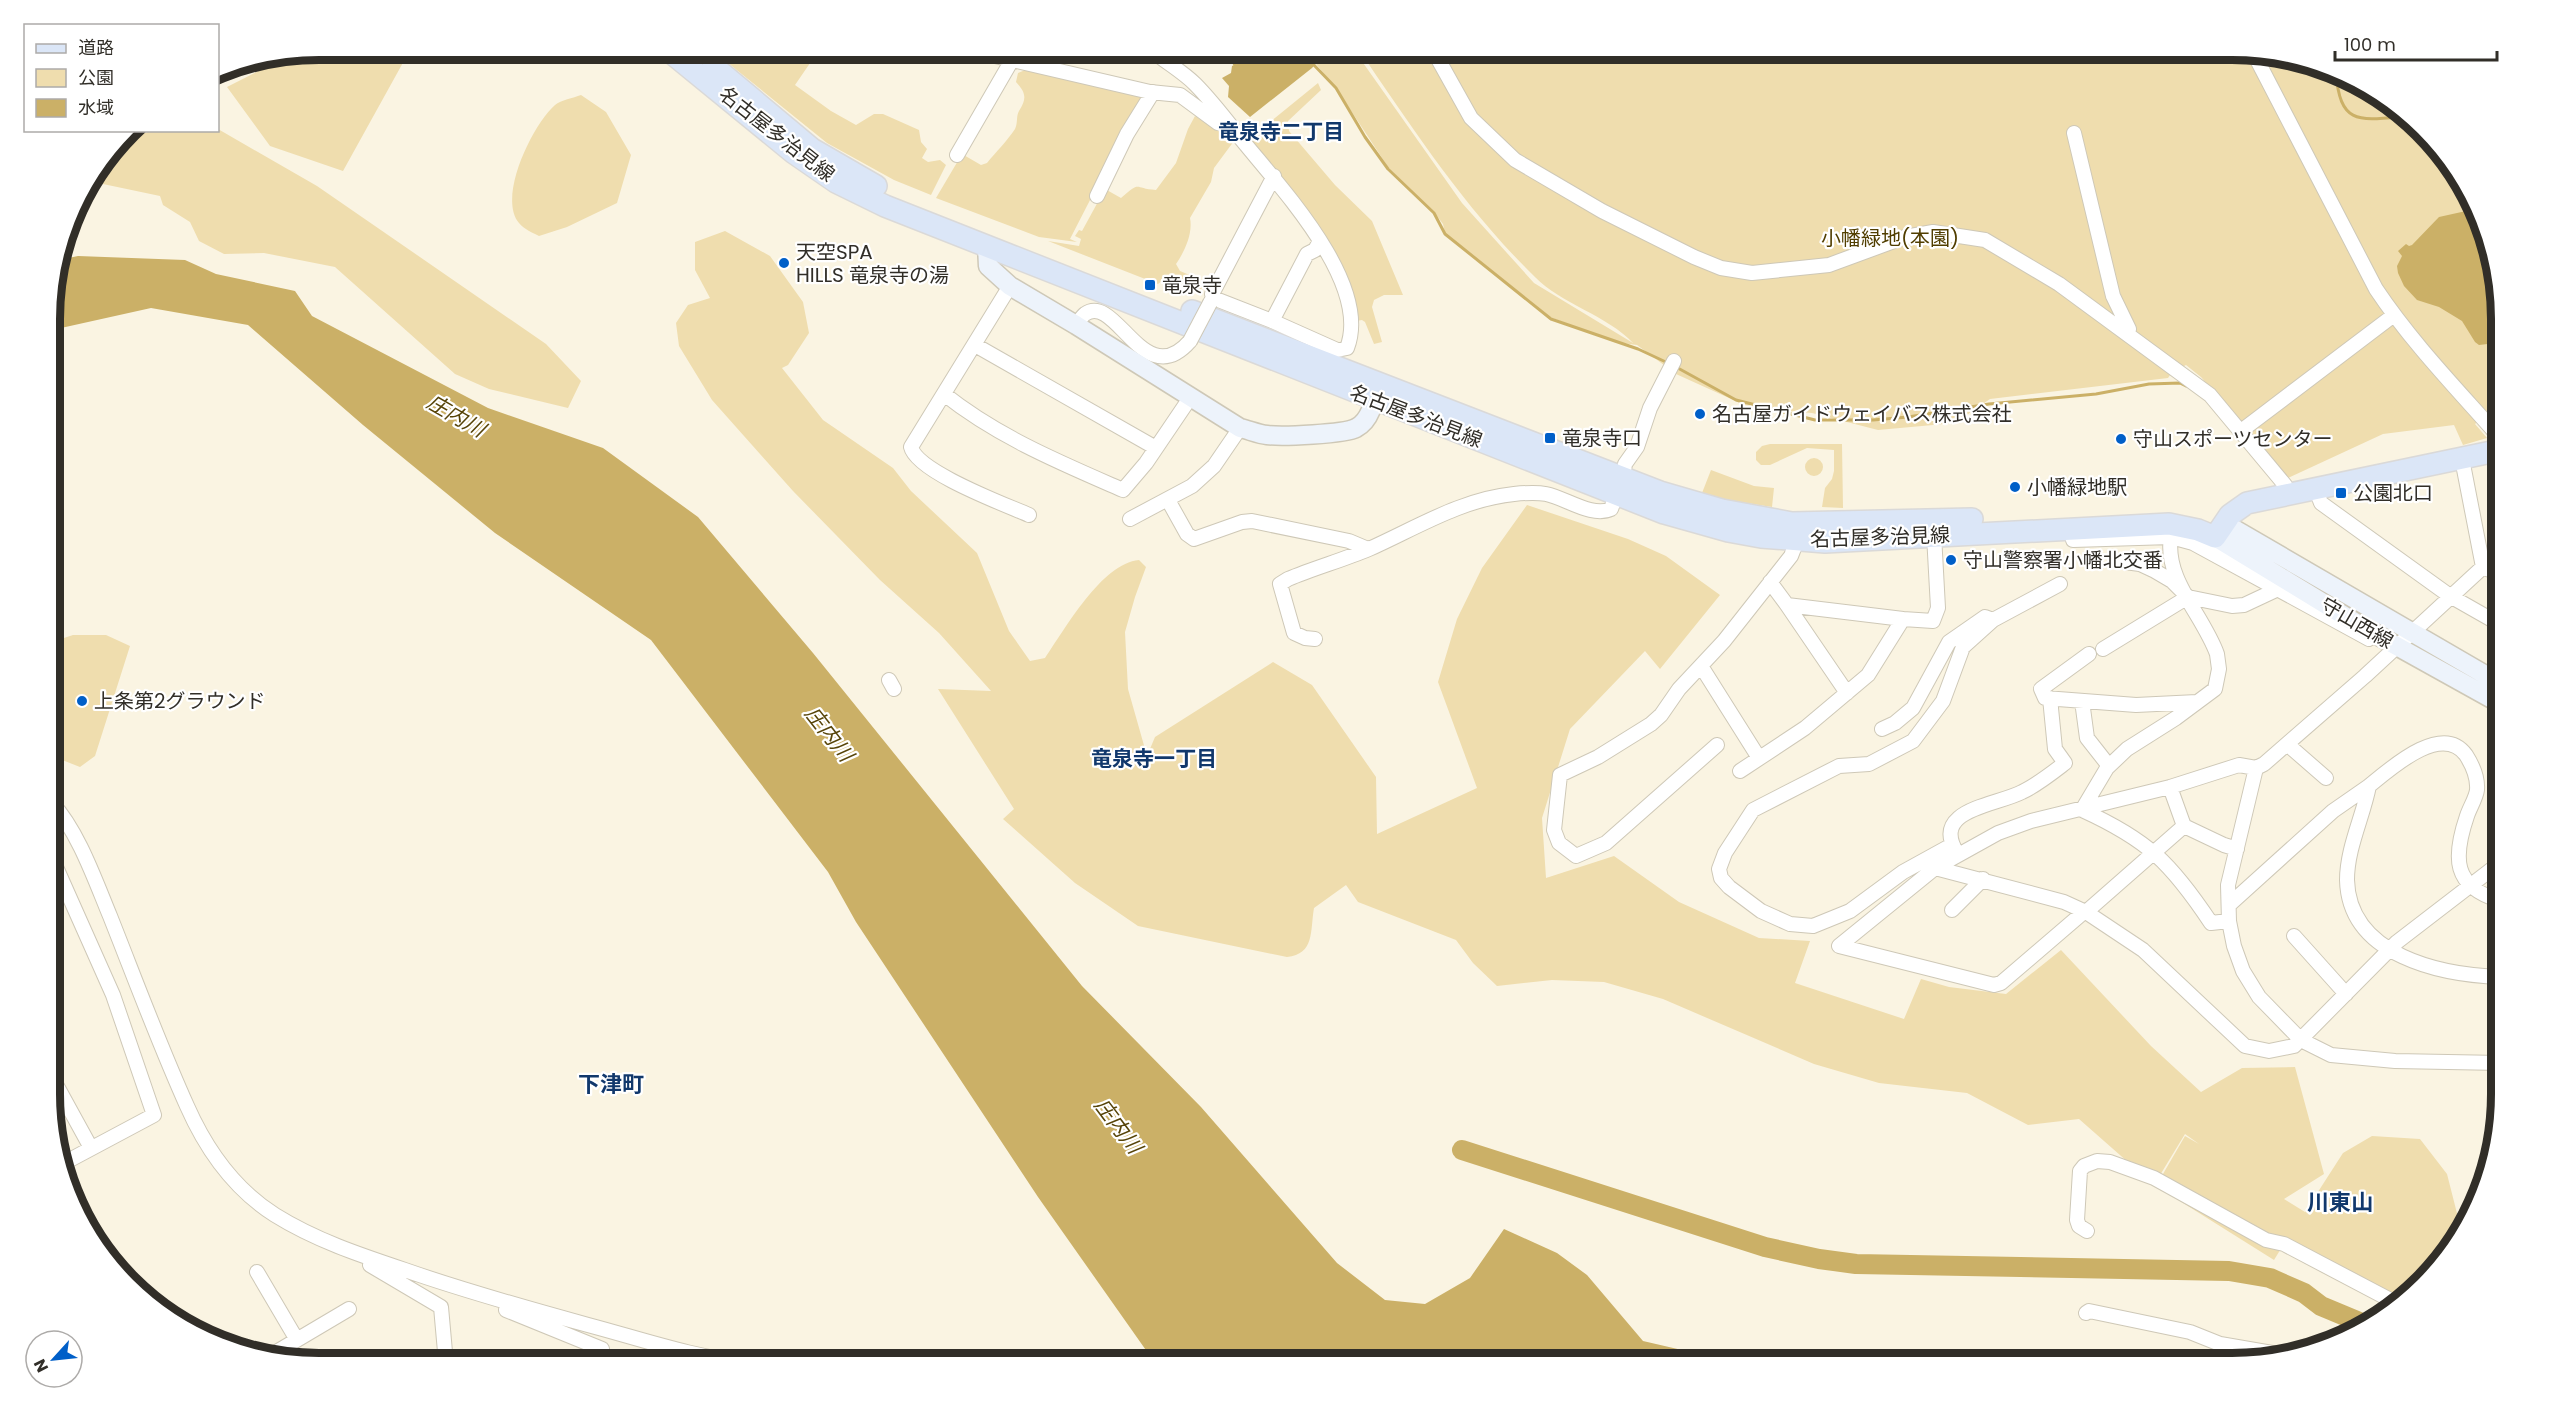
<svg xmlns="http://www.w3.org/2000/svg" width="2551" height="1413" font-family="Poppins,'Noto Sans JP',sans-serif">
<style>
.green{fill:#efddae}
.water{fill:#cbb067}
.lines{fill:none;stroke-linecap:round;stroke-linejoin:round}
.stream{stroke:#cbb067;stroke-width:3}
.river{stroke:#cbb067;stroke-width:20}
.street-casing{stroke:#cec8b7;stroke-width:16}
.secondary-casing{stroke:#cec8b7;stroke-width:21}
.primary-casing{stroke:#dad9d8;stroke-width:24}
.street{stroke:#fff;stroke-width:14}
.secondary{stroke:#edf3fb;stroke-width:18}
.primary{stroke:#dbe6f7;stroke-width:21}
.street-bridge-casing{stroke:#cec8b7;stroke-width:16;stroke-linecap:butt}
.street-bridge{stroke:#fff;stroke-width:14}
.poi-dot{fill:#005fc8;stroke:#fff;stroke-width:2}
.labels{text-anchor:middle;stroke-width:4.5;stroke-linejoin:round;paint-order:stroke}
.street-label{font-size:20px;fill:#312e28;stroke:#fff}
.park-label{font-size:20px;fill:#513e00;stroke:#fff}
.poi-label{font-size:20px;fill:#312e28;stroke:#fff;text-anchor:start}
.neighbourhood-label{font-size:21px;font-weight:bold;fill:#11386c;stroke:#fff}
.water-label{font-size:21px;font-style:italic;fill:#574408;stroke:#fff}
.quarter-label{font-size:22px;font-weight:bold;fill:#11386c;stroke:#fff}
.rim{fill:none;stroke:#312e28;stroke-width:8}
</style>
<rect width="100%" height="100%" fill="#faf4e2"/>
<path class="green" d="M319 50H410L343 171 270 146 227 87 288 56Z
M712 50H819L795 85 831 111 856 125 874 114H883L919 130 921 142 927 149 922 158 928 162 940 160 946 165 931 195 894 180 827 143Z
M1325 50H1354L1462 203 1534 283 1633 343C1608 316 1560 303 1535 277 1466 210 1413 129 1359 50H2233L2302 59 2367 85 2456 169 2487 232 2501 301V409L2486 414 2475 424 2487 438 2463 445 2454 425 2383 434 2288 478 2201 377 2186 365 2172 372 2168 378 1990 399 1955 423 1878 430 1812 413 1751 408 1676 374 1637 345 1614 342 1550 317 1445 233 1443 224 1434 212 1388 167 1336 88 1316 64 1324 57Z
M1030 68 1144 95 1070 239 1077 242 1039 237 936 198 962 154 981 165 987 163C996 152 1007 141 1015 129 1018 123 1016 116 1019 111 1027 98 1026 93 1016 82L1018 73Z
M1318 83 1321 90 1288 121 1289 131 1335 185 1372 221 1403 295H1384L1374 300 1372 307 1382 342 1374 344 1365 322 1362 320 1356 321 1350 294 1248 140Z
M581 95 606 112 631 155 617 203 567 227 539 236C533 233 524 229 519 223 497 197 533 124 555 105 561 100 573 98 581 95Z
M1195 116 1234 141 1214 168 1211 182 1190 218C1193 233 1185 251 1176 264L1180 271 1204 281 1208 287 1200 289 1163 280 1158 284 1048 241 1079 246 1081 239 1075 236 1079 230 1082 231 1105 189 1121 198C1142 180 1133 189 1156 190L1176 163 1188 129Z
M218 129 317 186 546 344 581 381 568 408 489 389 455 374 335 267 264 253 224 254 199 241 190 222 163 205 160 196 103 184 85 190 130 131 146 133 149 130H218Z
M725 231 770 256 803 302 809 333 788 365 782 368 823 420 893 468 911 491 977 553 1009 631 1030 661 1045 658C1065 629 1102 563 1139 560L1146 567 1135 597 1125 632 1128 689 1147 756 1155 737 1273 662 1312 685 1376 777 1377 834 1477 788 1438 682 1457 619 1482 568 1527 505 1628 539 1666 556 1720 595 1660 669 1645 651 1570 729 1542 818 1546 878 1614 856 1679 902 1759 938 1810 941 1795 983 1904 1019 1921 979 1949 987 2006 994 2061 950 2151 1046 2201 1092 2242 1068 2295 1067 2324 1174 2284 1199 2305 1212 2343 1153 2372 1136 2420 1139 2447 1174 2462 1233 2423 1284 2393 1307 2282 1247 2274 1260 2156 1186 2185 1136 2199 1144 2185 1134 2154 1185 2079 1119 2028 1125 1967 1093 1879 1083 1814 1064 1663 999 1604 982 1552 980 1497 986 1473 963 1456 940 1358 902 1346 885 1314 908C1310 931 1315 954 1287 957L1138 926 1075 883 1003 819 1014 809 938 689 991 691 939 633 880 580 793 491 712 400 679 346 676 323 688 305 710 298 695 270V242Z
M1770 444H1842L1843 508 1822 507 1825 488 1832 479 1834 471V450L1807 448 1770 465H1761L1756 460V452L1762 446Z
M1805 467a9 9 0 1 1 18 0a9 9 0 1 1-18 0Z
M1711 470 1754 486 1774 488 1772 507 1727 500 1702 493Z
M73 635H106L130 646 95 756 80 767 52 756V642Z"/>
<path class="water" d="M1268 50H1325L1326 52 1312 68 1250 117 1228 97 1229 86 1222 78 1231 73 1232 66Z
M2466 211 2469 212V220L2474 228 2482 222 2487 232 2501 301V340L2496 343 2479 345 2475 342 2462 321 2439 307 2417 300 2404 286 2398 273 2397 266 2402 256 2398 251 2406 244 2409 246 2412 245 2439 217Z
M78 256 185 260 216 274 295 291 312 316 488 408 603 448 698 517 813 653 1082 986 1201 1107 1337 1263 1385 1300 1425 1304 1470 1278 1504 1229 1557 1253 1587 1275 1643 1341 1738 1363H1155L1038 1197 856 922 828 872 651 640 495 533 363 425 248 325 151 308 52 330V284L59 260Z"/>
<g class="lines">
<path class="stream" d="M1227 50 1236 67
M1312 63 1336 88 1365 137 1388 169 1434 213 1445 234 1551 319 1638 349 1668 363
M2336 73C2340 123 2357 121 2400 117
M1676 367 1736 400 1815 420H1873L1908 417 1989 404 2096 394 2149 384 2180 383 2186 386"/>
<path class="river" d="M1462 1150 1765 1247 1819 1259 1856 1264 2229 1271 2270 1278 2304 1293 2321 1306 2369 1326"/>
<defs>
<path id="street" d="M939 50 982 53 1150 92 1180 95 1218 123 1229 125
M1152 50C1165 62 1182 71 1195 84 1212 101 1227 121 1242 140 1280 187 1372 284 1347 348L1337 350 1272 321 1213 298
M1433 50 1471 118 1515 160 1602 211 1694 257 1721 268 1752 273 1829 265 1905 237 1933 232 1985 240 2059 284 2210 395 2285 485 2289 495
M2253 52 2376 289C2412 343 2458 390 2501 439
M2074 133 2113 296 2129 329
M957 155 1012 60
M1097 196 1127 134 1153 92
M1010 286 911 447C917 472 1004 504 1029 515
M1210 303 1213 298 1212 294 1274 176
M1272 321 1307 254 1315 250 1320 241
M1076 325C1079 322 1082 316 1085 314 1116 292 1144 394 1190 341
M975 345 1156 448
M944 394C998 437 1061 463 1123 490L1146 463 1190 398
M2241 431 2394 315
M2462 459 2483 567 2501 575
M2316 490 2321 503 2450 596 2501 625
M1168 500 1187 534 1194 539 1242 522 1252 521 1349 541 1368 549
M1130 519 1192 486 1214 466 1240 428
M2070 529 2073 540 2171 537 2193 543 2369 639
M2117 561 2140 564 2155 571 2172 581 2188 597 2232 606 2244 605 2276 590
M1770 582 1787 605 1903 619
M1787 605 1847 693
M1315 639 1305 638 1294 633 1280 584 1288 579C1314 568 1343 560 1369 549 1416 528 1462 499 1514 494 1524 493 1536 492 1546 494 1566 498 1592 518 1611 509L1623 477 1625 464 1637 447 1650 408 1674 361
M2103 649 2188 597
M2089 654 2041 689 2045 698 2136 705 2197 702
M1701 666 1759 758
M889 680 894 689
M2082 701 2087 738 2109 766
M1882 729 1895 723 1913 708 1949 642 1985 617 1993 620
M2287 744 2326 778
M1717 745 1606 843 1576 856 1559 843 1554 830 1560 775 1598 757 1651 724 1661 715 1679 689 1724 641 1791 556 1800 533
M2256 768 2228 885 2229 921 2234 946 2243 971 2259 997 2301 1040 2331 1055 2395 1061 2501 1063
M1740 771 1805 728 1868 675 1903 619 1933 621 1938 608 1934 535
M2369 786C2391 768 2442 722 2466 755 2473 766 2478 777 2477 790 2476 798 2470 807 2467 816 2453 857 2452 887 2501 901
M52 803C78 831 95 880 110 916 135 979 159 1044 187 1106 206 1149 234 1189 275 1215 315 1240 360 1255 405 1270 465 1291 526 1308 588 1325 641 1339 695 1358 750 1363
M2082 810 2107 768 2127 749 2176 718 2215 689 2219 669 2217 654C2203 615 2164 579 2171 537
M2082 810C2148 840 2171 863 2211 923L2229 921
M2184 826 2224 845 2237 849
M1952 845 1903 872 1850 911 1813 926 1790 924 1761 911 1729 887 1721 878 1719 869 1725 853 1753 810 1839 766 1869 764 1913 741 1943 701 1963 647 1993 620 2060 584
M1957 853C1930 809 1995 806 2022 792 2037 785 2052 773 2065 763L2055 749 2050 698
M52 858 113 995 154 1115 64 1163
M1935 868 2064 902 2086 912 2143 950 2245 1046 2269 1051 2294 1046 2397 942 2501 862
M2230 904 2333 811 2369 786C2363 817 2347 848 2347 880 2349 956 2441 975 2501 977
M1952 910 1983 879
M2085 911 2001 983 1994 985 1839 946 1935 868 1998 833 2031 821 2170 787 2239 765 2256 768 2264 764 2365 676 2483 567 2501 563
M2086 912 2184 826 2170 787
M2294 936 2346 994
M52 1077 91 1148
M2501 1097V1107
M2087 1231 2079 1226 2077 1220 2080 1171 2084 1166 2097 1161 2110 1162 2154 1178 2266 1240 2284 1244 2398 1304
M370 1265 441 1307 446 1363
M257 1272 297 1340
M506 1310 602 1349 598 1363
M2086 1313 2089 1311 2190 1332 2220 1344 2278 1354
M268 1357 349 1309"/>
<path id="secondary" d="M987 246 988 266 1010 286 1076 325 1240 428C1249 430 1258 434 1267 435 1282 437 1345 434 1356 428 1370 421 1375 401 1376 387
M2224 523 2501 684
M2215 537 2366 629 2501 704"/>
<path id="primary" d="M668 50 794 153 836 182 885 206 1664 513 1728 531 1761 537 1825 542 2169 524 2198 530 2215 537 2230 515 2247 503 2501 450
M713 66 812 149 876 186
M1192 311 1660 492 1722 510 1792 523 1972 519"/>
</defs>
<use href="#street" class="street-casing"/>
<use href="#secondary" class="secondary-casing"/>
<use href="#primary" class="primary-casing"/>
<use href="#street" class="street"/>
<use href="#secondary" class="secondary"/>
<use href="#primary" class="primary"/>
<defs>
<path id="street-bridge" d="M1190 341 1210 303"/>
</defs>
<use href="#street-bridge" class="street-bridge-casing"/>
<use href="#street-bridge" class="street-bridge"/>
</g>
<g class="poi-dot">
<circle cx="784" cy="263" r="6"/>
<rect x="1144" y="279" width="12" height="12" rx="3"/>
<circle cx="1700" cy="414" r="6"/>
<rect x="1544" y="432" width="12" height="12" rx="3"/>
<circle cx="2121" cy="439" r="6"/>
<circle cx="2015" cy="487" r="6"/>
<rect x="2335" y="487" width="12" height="12" rx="3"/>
<circle cx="1951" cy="560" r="6"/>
<circle cx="82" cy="701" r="6"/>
</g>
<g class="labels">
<g class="street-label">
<text transform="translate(777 134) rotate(38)" y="7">名古屋多治見線</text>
<text transform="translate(1416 416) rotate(21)" y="7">名古屋多治見線</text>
<text transform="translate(1880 537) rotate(-2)" y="7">名古屋多治見線</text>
<text transform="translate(2357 623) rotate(30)" y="7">守山西線</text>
</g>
<g class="park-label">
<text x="1890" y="245">小幡緑地(本園)</text>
</g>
<g class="poi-label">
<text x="796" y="259">天空SPA<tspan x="796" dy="23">HILLS 竜泉寺の湯</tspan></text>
<text x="1162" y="292">竜泉寺</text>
<text x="1712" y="421">名古屋ガイドウェイバス株式会社</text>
<text x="1562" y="445">竜泉寺口</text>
<text x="2133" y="446">守山スポーツセンター</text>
<text x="2027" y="494">小幡緑地駅</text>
<text x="2353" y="500">公園北口</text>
<text x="1963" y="567">守山警察署小幡北交番</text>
<text x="94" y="708">上条第2グラウンド</text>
</g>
<g class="neighbourhood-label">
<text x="1281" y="139">竜泉寺二丁目</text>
<text x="1154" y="766">竜泉寺一丁目</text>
</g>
<g class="water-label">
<text transform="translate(456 416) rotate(30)" y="7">庄内川</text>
<text transform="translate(829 734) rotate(52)" y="7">庄内川</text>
<text transform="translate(1118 1126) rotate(53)" y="7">庄内川</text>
</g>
<g class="quarter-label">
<text x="611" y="1092">下津町</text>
<text x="2340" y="1210">川東山</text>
</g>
</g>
<path d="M0 0H2551V1413H0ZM319 60H2232A259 259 0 0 1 2491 319V1094A259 259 0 0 1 2232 1353H319A259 259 0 0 1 60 1094V319A259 259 0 0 1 319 60Z" fill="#fff" fill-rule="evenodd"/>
<path class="rim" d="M319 60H2232A259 259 0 0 1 2491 319V1094A259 259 0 0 1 2232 1353H319A259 259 0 0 1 60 1094V319A259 259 0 0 1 319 60Z"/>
<rect x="24" y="24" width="195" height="108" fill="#ffffff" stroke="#adaba9" stroke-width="1.5"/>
<rect x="36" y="44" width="30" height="9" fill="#dbe6f7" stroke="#adaba9" stroke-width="1.5"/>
<text x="78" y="54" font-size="18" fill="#312e28">道路</text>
<rect x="36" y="69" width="30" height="18" fill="#efddae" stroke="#adaba9" stroke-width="1.5"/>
<text x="78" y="84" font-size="18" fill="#312e28">公園</text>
<rect x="36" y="99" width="30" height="18" fill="#cbb067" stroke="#adaba9" stroke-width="1.5"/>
<text x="78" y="114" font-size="18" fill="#312e28">水域</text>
<g transform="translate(54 1359) rotate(243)"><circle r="28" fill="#ffffff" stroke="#adaba9" stroke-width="1.5"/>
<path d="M0-4.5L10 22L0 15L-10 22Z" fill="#005fc8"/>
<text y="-9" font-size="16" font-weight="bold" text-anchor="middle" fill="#312e28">N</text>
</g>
<path d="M2335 51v9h162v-9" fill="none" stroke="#312e28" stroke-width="3"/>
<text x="2344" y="51" font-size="18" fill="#312e28" stroke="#ffffff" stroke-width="4.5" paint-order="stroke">100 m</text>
</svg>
